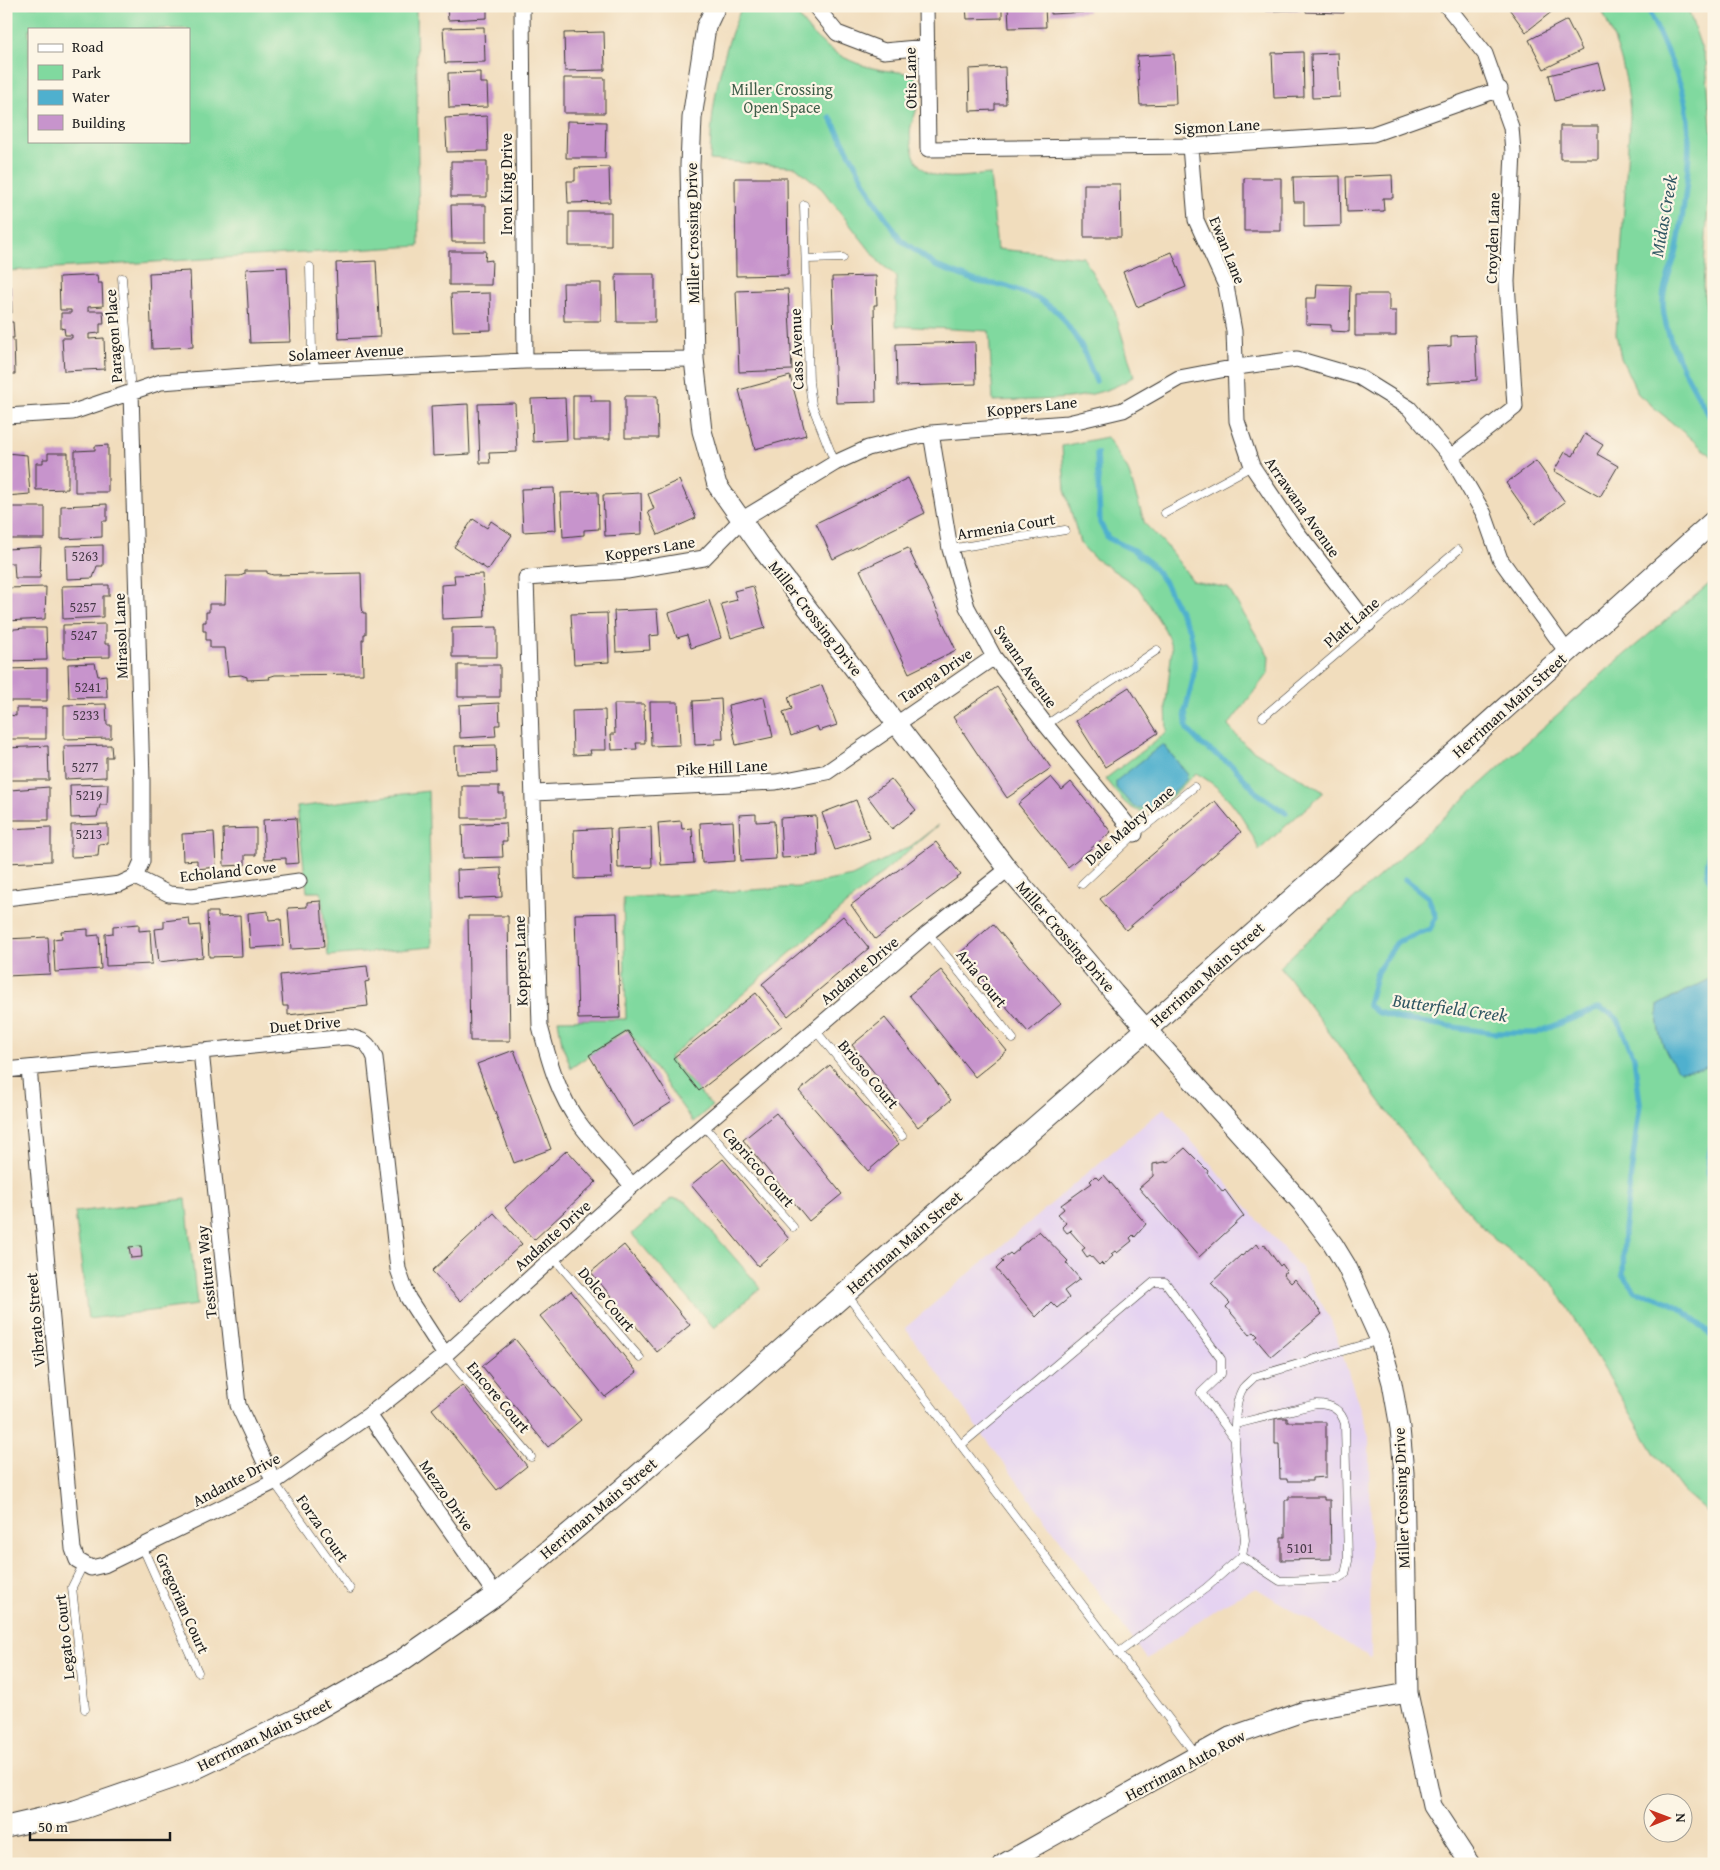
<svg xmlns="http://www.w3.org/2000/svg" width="1720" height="1870" font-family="'Gentium Book Plus',serif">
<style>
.built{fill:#e5d3f1}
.green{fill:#80d99f;stroke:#4e7a5e;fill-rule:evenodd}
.water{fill:#4fb0ce;stroke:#366675}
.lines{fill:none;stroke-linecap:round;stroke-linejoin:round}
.stream{stroke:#4fb0ce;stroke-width:5.5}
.building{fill:#c794cc}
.service-casing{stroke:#3c3934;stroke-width:9}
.minor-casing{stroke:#3c3934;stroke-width:17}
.tertiary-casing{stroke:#3c3934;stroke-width:21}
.secondary-casing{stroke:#3c3934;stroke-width:23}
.service{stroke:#fff;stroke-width:8}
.minor{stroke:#fff;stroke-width:15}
.tertiary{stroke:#fff;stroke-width:19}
.secondary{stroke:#fff;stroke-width:21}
.labels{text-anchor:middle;stroke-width:4.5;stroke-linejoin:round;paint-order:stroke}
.number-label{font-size:14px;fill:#473a48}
.street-label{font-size:16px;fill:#1c1c1c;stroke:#fcf5e5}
.park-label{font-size:16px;fill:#3f5e4a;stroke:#fcf5e5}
.water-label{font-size:18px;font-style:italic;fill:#305763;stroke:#fcf5e5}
</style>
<rect width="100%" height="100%" fill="#fcf5e5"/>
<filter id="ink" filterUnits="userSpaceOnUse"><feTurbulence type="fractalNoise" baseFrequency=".02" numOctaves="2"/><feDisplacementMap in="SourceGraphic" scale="10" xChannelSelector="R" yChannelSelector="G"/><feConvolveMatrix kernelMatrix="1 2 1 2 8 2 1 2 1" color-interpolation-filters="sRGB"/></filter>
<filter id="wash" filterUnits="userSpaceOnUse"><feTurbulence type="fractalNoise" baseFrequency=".0096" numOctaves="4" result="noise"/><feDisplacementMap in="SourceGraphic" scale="20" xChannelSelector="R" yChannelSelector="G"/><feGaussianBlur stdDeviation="1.12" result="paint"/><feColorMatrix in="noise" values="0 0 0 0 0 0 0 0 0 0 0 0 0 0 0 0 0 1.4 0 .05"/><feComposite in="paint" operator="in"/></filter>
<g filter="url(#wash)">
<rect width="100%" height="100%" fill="#f1ddbd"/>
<path class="built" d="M1164 1108 1255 1217 1301 1268 1331 1320 1369 1436 1371 1658 1256 1588 1222 1605 1147 1659 905 1328Z"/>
<path class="green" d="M6 6H416L419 246 6 271ZM29 29H189V141H29Z
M742 6H792C812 40 839 61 877 69 890 72 904 71 915 76 917 87 918 100 916 111 915 116 912 121 911 126 909 135 911 144 913 152 922 187 964 176 990 174L997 249 1083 257 1114 309 1134 376C1094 404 1040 399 993 401L989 331 896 326V276L880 263 822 189 796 167 710 160C711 103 720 59 742 6Z
M1600 6H1687L1706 62 1712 139 1703 287 1714 359V458L1638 394 1621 358 1616 334 1630 114C1627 70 1618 46 1600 6Z
M1107 437 1128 470 1145 524 1165 544 1193 581 1228 588 1269 656 1268 673 1228 726 1246 746 1324 792 1259 850C1245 817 1227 790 1196 773 1181 786 1154 822 1132 808 1121 801 1113 788 1105 779L1167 732 1166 703 1172 648 1165 630 1138 587 1093 557 1080 543 1065 490 1062 446Z
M1714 580V1518L1683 1491 1655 1454 1552 1282 1495 1240 1430 1169 1280 966 1611 666Z
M428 791 432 947 328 956 321 892H307L297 807Z
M938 825 669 1058 712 1106 693 1122 627 1029 571 1068 562 1044 558 1020 626 1019 623 898 798 887 852 876 911 846Z
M672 1198 686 1202 761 1288 714 1328 632 1234Z
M186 1199 197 1305 88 1319 75 1212Z"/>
<path class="water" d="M1163 744 1188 775 1186 777 1187 779C1172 793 1157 812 1134 807L1116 788V781Z
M1714 977V1064L1701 1069 1680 1071C1663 1055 1655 1027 1658 1005Z"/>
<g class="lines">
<path class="stream" d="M1650 6 1651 15C1662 42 1676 69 1684 96 1695 137 1685 202 1678 244 1675 264 1663 281 1663 302 1663 341 1696 391 1714 424
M830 117 876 203 901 240 936 266 979 282 1007 286 1039 299 1059 313 1081 345 1096 381
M1097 453 1100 523 1108 538 1133 550 1150 563 1164 581 1190 631 1195 657 1193 680 1185 712 1187 729 1201 744 1233 766 1257 793 1286 813
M1714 842C1709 856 1702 874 1714 886
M1405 879 1428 897 1436 917 1430 929 1397 942 1377 972 1368 1005 1377 1012 1400 1019 1494 1033H1536L1599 1008 1611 1013 1618 1020 1634 1057 1640 1103 1624 1230 1623 1275 1635 1291C1672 1299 1687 1311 1714 1338
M1714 1138C1704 1163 1710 1190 1714 1216"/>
</g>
<g id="blocks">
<path class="building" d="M447 6H487V18L448 20Z
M966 6H1002V18L967 19Z
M1008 6H1045L1046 27 1009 28Z
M1051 6H1088V12L1051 14Z
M1182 6H1216V8L1182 9Z
M1265 6H1301V10L1266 11Z
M1306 6H1344V13L1306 12Z
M1507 6H1559L1526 32Z
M1567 20 1582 50 1544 69 1529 40Z
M484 27 485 62 445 63 443 28Z
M604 32 605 70 565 71 564 33Z
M1303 52 1304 97 1274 98 1272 53Z
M1338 53 1340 97 1312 98 1311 54Z
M1174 54 1176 104 1140 105 1137 56Z
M1598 63 1605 89 1555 101 1549 75Z
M1005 67 1006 104H995V110L970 111 969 69Z
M480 72V83H487L488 107 449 108 448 73Z
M564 78H605V113H564Z
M487 116 488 151 447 152 445 118Z
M567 121 606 122 605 158H566Z
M1560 126H1598V159H1560Z
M451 161H487V197H451Z
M609 167 610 202 568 203 567 181H575V168Z
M1392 175 1393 198H1383L1384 211 1347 212 1346 177Z
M1340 176 1341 226 1304 227V202H1294L1293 177Z
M735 178H787L788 275 736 276Z
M1244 178H1281V231H1244Z
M1084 184H1120L1121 237H1084Z
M451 205H486V242H452Z
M569 212H611V246H569Z
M449 251H486L485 261 492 260 491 285H449Z
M1172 252 1186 287 1137 307 1123 272Z
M376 261 380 337 339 339 336 263Z
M287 267 290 342 250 343 246 269Z
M190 271 193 347 152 349 149 273Z
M616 274H655V322H617Z
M97 275 98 283H102L103 306 88 307V311H103L104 324H100V333L89 334V339L104 338 105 369 64 371 62 338H72V335H65L64 328 61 329V313H71V310H60L59 277Z
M876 276 877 305H874L876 402 836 403 832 277Z
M563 283H601V321H564Z
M1317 284 1350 285 1349 332 1331 331V325L1306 324V298H1316Z
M11 286 12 313H6V287Z
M788 289 792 370 739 372 736 291Z
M490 293 491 330 453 331 451 294Z
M1355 294H1389V311H1396V336H1355Z
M6 316H9L10 322H13L14 338H6Z
M1475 335 1477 380 1428 383 1426 347 1451 346V336Z
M14 340 15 374H6V341Z
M975 342 976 384 897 386 896 344Z
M790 376 806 435 755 449 739 390Z
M573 395H591V401H610V439H573Z
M625 396H657L658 438H625Z
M565 398 567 440 533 442 531 399Z
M515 403 517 452 489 453 490 463H480L478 404Z
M468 404 470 454 433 456 431 406Z
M1585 434 1603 445 1597 454 1618 466 1600 497 1554 471 1565 452 1573 456Z
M108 445V492H75V451L95 450V446Z
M6 453 27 455 30 494 6 496Z
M48 453H68V489L36 490V463H43V459H48Z
M1536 461 1565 502 1535 524 1506 483Z
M908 478 925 513 833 559 816 523Z
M679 480 696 518 658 535 648 512 654 509 648 494Z
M554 488 556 530 523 532 521 489Z
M598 492 599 529 584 530V535L563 537 561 493Z
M641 493 642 534 605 536 603 495Z
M107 504V521H102V537L61 539V506Z
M6 507H45V539H6Z
M473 519 487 528 491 521 512 535 488 570 454 547Z
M103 545V566H97L93 578 67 579 66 546Z
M41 547 40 578H15L14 563H6V549Z
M908 548 956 650 909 673 860 570Z
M245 571H267V573L273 575 361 573 362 607 363 613H366V634H364V640H362L363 674 275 675 269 677 270 679 247 680V677L241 675 228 676 225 648H210V640H206V631H203V622H206V612H209V604H225L226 576H240L245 574Z
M483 574 485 617 442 619 441 585 455 584 454 575Z
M109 585V596H103V617L63 619 62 586Z
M753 586 765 628 731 638 721 604 737 600 734 591Z
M46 587 45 619 6 621V588Z
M709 600 721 638 691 648 687 635 677 638 669 613Z
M657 609 659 635 649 636 650 650 616 652 614 611Z
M607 613 609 662 574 664 571 614Z
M105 624V644H110V657L63 658V625Z
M497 627V657H452V628Z
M24 628H46L47 660 6 661V630Z
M95 663 98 676 106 675 107 697 69 698 68 664Z
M458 665H500V697H458Z
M47 668V701H6V669Z
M822 685 837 725 819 731 817 726 791 736 783 712 792 709 788 697Z
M997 687 1051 768 1007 798 953 717Z
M1129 687 1158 733 1105 767 1076 721Z
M764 697 773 737 736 745 728 705Z
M721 699 723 739H715V744L695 745 693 701Z
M650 702H678L680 745 651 746Z
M499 703 500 725H495L496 736 460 738 459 705Z
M106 704 107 725H111V738L64 739V705Z
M614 704H644L645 743H636L637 749 612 750 611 734H615Z
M16 708H46V739H9V715L16 716Z
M605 710 606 750H590L591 754 573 755 572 711Z
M111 745 112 757H106V777L65 779 64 746Z
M496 745 497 773 456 774 455 746Z
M48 746 49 780H8L6 748Z
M1051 777 1062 790 1071 782 1111 832 1068 867 1018 804Z
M891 779 916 810 892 829 868 797Z
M108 784 107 805H100L97 817 71 818 70 785Z
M462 786H499V794H504V818H462Z
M49 787V820H6L10 790Z
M856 800 870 838 835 850 822 813Z
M1215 801 1241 832 1126 930 1100 899Z
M756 814V822L774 821 776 859 741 861 739 815Z
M816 816 818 856 782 858 780 818Z
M296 818 299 863 286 864V858L265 859 263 820Z
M681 821 682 829 692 828 694 863 661 865 658 823Z
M733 821 735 861 702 863 700 823Z
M506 823 507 841H502L503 857 463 858 462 825Z
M108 824V843L99 844 98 856 71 857V825Z
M51 827V861L6 863 9 829Z
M651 827 652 867 618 868 617 829Z
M256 828V855H245V865L224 866 223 829Z
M610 828 612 878 575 879 574 830Z
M214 832 216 867 197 869V860L183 861 182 834Z
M936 842 961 875 875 939 851 905Z
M501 868 502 897 458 899 457 870Z
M321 901 324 947 291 949 288 908 307 907V902Z
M268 911 269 920 281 919 283 946 250 948 248 913Z
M207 912H218V917L240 916 242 956 209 957Z
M617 913 620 1018 578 1019 575 914Z
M468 916H508L510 1041H470Z
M843 916 869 948 788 1016 762 984Z
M189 918 190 926 200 925 203 957 159 962 155 929 164 928V921Z
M139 924V931L150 930 152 964 106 966 105 934 113 933V926Z
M993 924 1061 1004 1028 1032 960 953Z
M88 929V936L99 935 101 969 55 972 53 939 62 938 61 931Z
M48 937 50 974 6 976V939Z
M367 966 369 981 365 982 368 1006 288 1015V1006H283L280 975Z
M941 970 1007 1051 975 1077 909 995Z
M756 993 782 1026 699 1091 673 1058Z
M885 1018 951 1100 918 1127 852 1045Z
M628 1031 672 1102 633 1127 589 1055Z
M514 1050 551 1149 514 1163 477 1064Z
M830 1065 899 1144 868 1171 799 1091Z
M776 1113 842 1194 809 1221 743 1140Z
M1185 1148 1208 1171 1207 1173 1223 1192 1225 1190 1244 1216 1199 1257 1139 1188 1153 1176V1164L1170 1161Z
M567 1150 596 1182 534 1240 505 1208Z
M723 1159 789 1239 758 1266 691 1185Z
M1104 1175 1146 1224 1135 1237 1133 1235 1130 1238 1132 1241 1117 1253 1115 1251 1111 1254 1113 1256 1103 1265 1101 1263 1099 1265 1090 1255 1087 1257 1082 1250 1085 1248 1070 1231 1072 1230 1067 1233 1062 1227 1066 1223 1058 1214 1064 1209 1061 1205 1092 1183 1090 1181 1095 1176 1099 1180Z
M494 1213 522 1244 460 1301 432 1271Z
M1039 1231 1068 1261 1066 1263 1080 1279 1064 1291 1069 1298 1057 1308 1051 1302 1036 1317 996 1269 1003 1262 1001 1260 1010 1253 1012 1255 1019 1249 1018 1248Z
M1257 1244 1260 1248 1264 1244 1280 1266 1282 1264 1287 1271 1283 1274 1291 1283 1295 1279 1322 1314 1271 1357 1255 1338 1258 1336 1254 1332 1250 1335 1226 1307 1230 1303 1211 1283 1241 1255 1242 1256Z
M624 1245 690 1325 657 1352 591 1272Z
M141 1246 142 1257 131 1258 129 1247Z
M571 1291 637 1372 605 1397 540 1316Z
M515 1339 581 1420 548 1447 482 1366Z
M462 1385 527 1466 497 1490 432 1409Z
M1275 1418H1287V1422H1326V1477L1312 1478V1481H1287V1479H1280L1279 1444H1275Z
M1289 1497H1324V1500H1330L1331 1559 1281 1560V1537H1285V1500H1289Z"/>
</g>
</g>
<g filter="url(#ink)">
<use href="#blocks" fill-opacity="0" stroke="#3c3934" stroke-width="1"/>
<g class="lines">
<defs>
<path id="service" d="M804 205 809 382 812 405 835 463
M807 259 843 258
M310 267 312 351 316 371
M122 278 131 392
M1165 513 1252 466
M950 549 1065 530
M1263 717 1458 550
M1046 725 1157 650
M1082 884 1135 834 1194 787
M928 933 1013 1039
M815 1030 902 1136
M703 1125 793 1227
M553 1257 640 1358
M847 1295 1197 1756
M445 1355 531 1457
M1236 1424 1316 1404C1331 1404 1341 1409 1345 1424L1348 1561 1345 1574 1337 1579 1280 1581 1242 1556
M961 1445 1154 1282H1165L1221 1359V1374L1201 1393 1235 1439
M274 1482 350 1589
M142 1546 198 1672
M83 1565 72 1587 85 1709
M1118 1653 1206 1588 1242 1556 1245 1540C1242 1506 1225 1415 1243 1388 1246 1384 1251 1381 1254 1377L1380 1340"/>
<path id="minor" d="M522 6 525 361
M815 6 837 33 884 51 927 47
M926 6 928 149 1190 146 1373 134 1500 89
M1447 6 1485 54 1511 127 1513 152 1507 282 1515 407 1451 457
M1190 146 1196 220 1226 286 1234 331 1237 421 1252 466 1293 527 1368 624
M131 392 142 781V861L135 877
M6 416 73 412 161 382 316 371 525 361 694 359
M931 433 950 549 967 607 994 657 1046 725 1135 834
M534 793 776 782 827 772 994 657
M135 877 169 894 192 896 299 881
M6 898 120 884 135 877
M201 1051 238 1405 274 1482
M29 1068 73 1549 77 1560 91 1568 104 1565 274 1482 369 1415 445 1355 632 1186 928 933 1008 869
M6 1070 347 1037C363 1039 369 1043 375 1058L398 1269 408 1298 445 1355
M632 1186C616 1165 596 1146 580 1124 558 1095 549 1061 540 1026L526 578 627 571 704 558 741 520 835 463 868 448 931 433 1068 423 1123 410 1179 378 1237 367 1297 359 1359 377 1409 408 1451 457 1484 514 1500 559 1567 652
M369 1415 496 1595"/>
<path id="tertiary" d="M716 6 706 27 692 118 690 165 694 359 702 431 717 485 762 549 1008 869 1114 993 1301 1202 1333 1244 1347 1267 1380 1340 1392 1383 1400 1428 1404 1473 1408 1693 1432 1806 1470 1864
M1003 1864 1230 1737 1305 1711 1408 1693"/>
<path id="secondary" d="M6 1827 75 1811 188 1772 310 1713 401 1661 496 1595 625 1487 1147 1029 1714 521"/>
</defs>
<use href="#service" class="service-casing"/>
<use href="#minor" class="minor-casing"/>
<use href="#tertiary" class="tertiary-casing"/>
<use href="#secondary" class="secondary-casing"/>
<use href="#service" class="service"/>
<use href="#minor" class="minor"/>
<use href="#tertiary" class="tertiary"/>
<use href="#secondary" class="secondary"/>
</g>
</g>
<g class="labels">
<g class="number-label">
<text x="85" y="561">5263</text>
<text x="83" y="612">5257</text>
<text x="84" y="640">5247</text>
<text x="88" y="692">5241</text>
<text x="86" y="720">5233</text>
<text x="85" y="772">5277</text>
<text x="89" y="800">5219</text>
<text x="89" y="839">5213</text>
<text x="1300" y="1553">5101</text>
</g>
<g class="street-label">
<text transform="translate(910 78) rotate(-91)" y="6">Otis Lane</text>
<text transform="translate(1217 126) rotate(-3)" y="6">Sigmon Lane</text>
<text transform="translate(506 184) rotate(-90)" y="6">Iron King Drive</text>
<text transform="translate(692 233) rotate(-91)" y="6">Miller Crossing Drive</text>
<text transform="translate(1492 238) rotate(-88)" y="6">Croyden Lane</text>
<text transform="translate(1228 250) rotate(68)" y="6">Ewan Lane</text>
<text transform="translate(113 336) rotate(-94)" y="6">Paragon Place</text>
<text transform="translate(796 349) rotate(-92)" y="6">Cass Avenue</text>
<text transform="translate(346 352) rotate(-3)" y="6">Solameer Avenue</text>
<text transform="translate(1032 406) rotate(-6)" y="6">Koppers Lane</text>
<text transform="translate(1303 507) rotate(55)" y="6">Arrawana Avenue</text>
<text transform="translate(1006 526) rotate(-9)" y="6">Armenia Court</text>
<text transform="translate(650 548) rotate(-9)" y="6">Koppers Lane</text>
<text transform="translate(816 618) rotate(52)" y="6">Miller Crossing Drive</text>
<text transform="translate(1351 622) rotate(-41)" y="6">Platt Lane</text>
<text transform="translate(120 636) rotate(-92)" y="6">Mirasol Lane</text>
<text transform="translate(1026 666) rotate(55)" y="6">Swann Avenue</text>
<text transform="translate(935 675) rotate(-34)" y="6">Tampa Drive</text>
<text transform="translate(1509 705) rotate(-42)" y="6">Herriman Main Street</text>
<text transform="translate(722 767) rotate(-3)" y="6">Pike Hill Lane</text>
<text transform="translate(1129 825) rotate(-41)" y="6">Dale Mabry Lane</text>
<text transform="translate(228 871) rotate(-6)" y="6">Echoland Cove</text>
<text transform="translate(1066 936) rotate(49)" y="6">Miller Crossing Drive</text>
<text transform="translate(520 961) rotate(-92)" y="6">Koppers Lane</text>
<text transform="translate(859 970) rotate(-40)" y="6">Andante Drive</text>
<text transform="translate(1207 974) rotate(-42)" y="6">Herriman Main Street</text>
<text transform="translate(982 978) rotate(51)" y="6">Aria Court</text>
<text transform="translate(305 1024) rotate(-5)" y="6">Duet Drive</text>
<text transform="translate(869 1074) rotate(50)" y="6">Brioso Court</text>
<text transform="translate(759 1167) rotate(49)" y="6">Capricco Court</text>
<text transform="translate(552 1235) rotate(-42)" y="6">Andante Drive</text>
<text transform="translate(904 1242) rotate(-41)" y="6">Herriman Main Street</text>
<text transform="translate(206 1272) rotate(-96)" y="6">Tessitura Way</text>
<text transform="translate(607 1299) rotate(50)" y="6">Dolce Court</text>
<text transform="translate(35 1320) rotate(-95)" y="6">Vibrato Street</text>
<text transform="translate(499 1397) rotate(50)" y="6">Encore Court</text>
<text transform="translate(236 1479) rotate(-28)" y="6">Andante Drive</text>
<text transform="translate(447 1495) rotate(55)" y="6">Mezzo Drive</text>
<text transform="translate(1401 1498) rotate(-92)" y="6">Miller Crossing Drive</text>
<text transform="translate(598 1508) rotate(-40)" y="6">Herriman Main Street</text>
<text transform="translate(323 1528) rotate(55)" y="6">Forza Court</text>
<text transform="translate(183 1603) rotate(66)" y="6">Gregorian Court</text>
<text transform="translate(64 1637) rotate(-96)" y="6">Legato Court</text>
<text transform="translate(264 1734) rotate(-26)" y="6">Herriman Main Street</text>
<text transform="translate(1185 1765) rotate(-28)" y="6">Herriman Auto Row</text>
</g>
<g class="park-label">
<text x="782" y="95">Miller Crossing<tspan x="782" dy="18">Open Space</tspan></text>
</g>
<g class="water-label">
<text transform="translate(1664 216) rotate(-80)" y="6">Midas Creek</text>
<text transform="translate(1450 1008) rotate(8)" y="6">Butterfield Creek</text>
</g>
</g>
<rect width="1720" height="1870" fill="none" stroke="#fcf5e5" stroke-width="25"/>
<rect x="28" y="28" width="162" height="115" fill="#fcf5e5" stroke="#a29e95"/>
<rect x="38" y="44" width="25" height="8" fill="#ffffff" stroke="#a29e95"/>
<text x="72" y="52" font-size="15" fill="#1c1c1c">Road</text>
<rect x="38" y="65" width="25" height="15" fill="#80d99f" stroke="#a29e95"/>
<text x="72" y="78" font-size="15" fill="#1c1c1c">Park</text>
<rect x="38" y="90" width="25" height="15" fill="#4fb0ce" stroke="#a29e95"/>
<text x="72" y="102" font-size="15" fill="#1c1c1c">Water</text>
<rect x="38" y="115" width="25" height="15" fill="#c794cc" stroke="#a29e95"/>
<text x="72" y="128" font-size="15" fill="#1c1c1c">Building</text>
<g transform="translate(1668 1818) rotate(89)"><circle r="24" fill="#fcf5e5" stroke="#a29e95"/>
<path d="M0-4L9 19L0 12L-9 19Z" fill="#c8321e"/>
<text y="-8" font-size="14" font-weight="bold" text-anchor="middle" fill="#1c1c1c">N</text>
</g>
<path d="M30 1832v8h140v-8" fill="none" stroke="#1c1c1c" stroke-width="2.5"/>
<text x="38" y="1832" font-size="15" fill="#1c1c1c" stroke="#fcf5e5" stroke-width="4" paint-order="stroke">50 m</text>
</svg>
